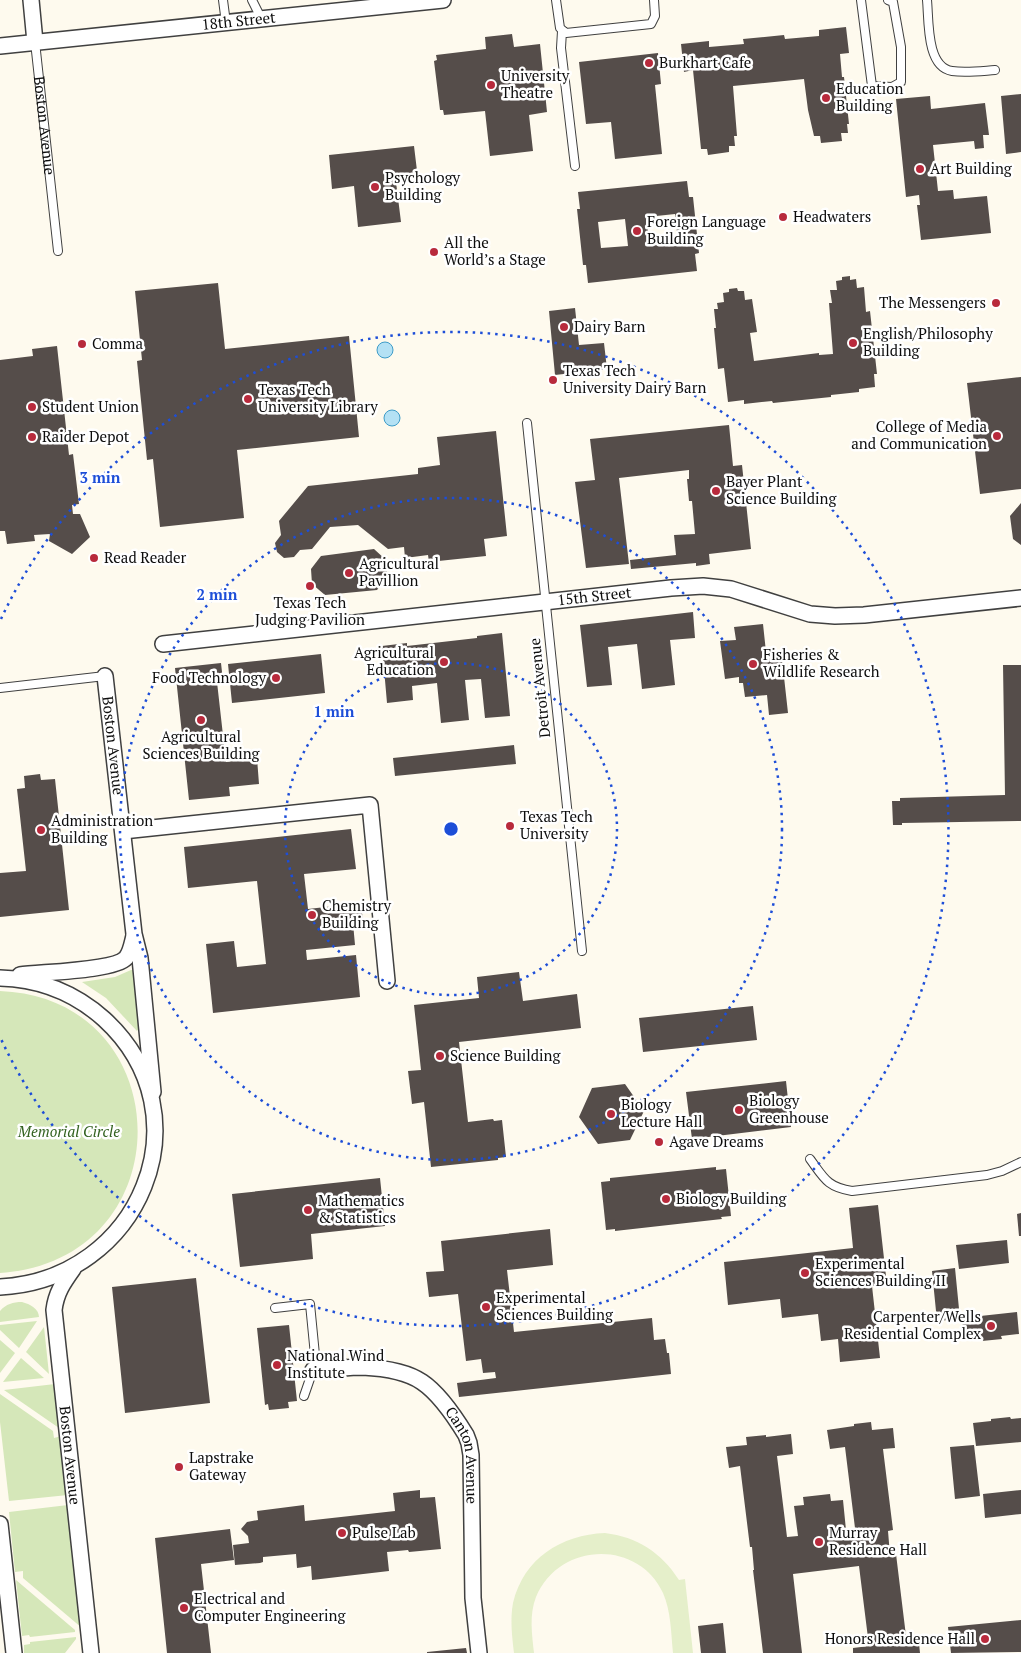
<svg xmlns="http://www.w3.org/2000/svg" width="1021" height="1653" font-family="'PT Serif',serif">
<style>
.green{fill:#d5e7b9}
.pitch{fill:#e5efca}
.water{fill:#b4e1f4;stroke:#3e9cc8}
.building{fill:#554d4a;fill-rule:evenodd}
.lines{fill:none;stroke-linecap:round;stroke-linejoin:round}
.lane-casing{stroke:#404040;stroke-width:10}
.street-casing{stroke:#404040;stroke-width:18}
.lane{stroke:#fff;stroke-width:8}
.street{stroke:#fff;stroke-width:15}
.ring{fill:none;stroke:#1d4ed8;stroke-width:2.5;stroke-dasharray:2.5 5}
.poi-dot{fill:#b82a3c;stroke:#fff;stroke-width:2}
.labels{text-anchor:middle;stroke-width:5;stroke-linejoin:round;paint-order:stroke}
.street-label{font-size:15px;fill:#0d0d0d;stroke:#fff}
.poi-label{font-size:15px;fill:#0d0d0d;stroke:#fff;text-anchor:start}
.park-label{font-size:15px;font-style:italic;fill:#336220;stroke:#fff}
.centre{fill:#1d4ed8;stroke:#fff;stroke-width:2.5}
.ring-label{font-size:15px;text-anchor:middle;font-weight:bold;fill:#1d4ed8;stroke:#fff;stroke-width:5;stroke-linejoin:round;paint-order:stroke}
</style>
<rect width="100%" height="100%" fill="#fefaee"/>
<path class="green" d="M131 970H134L140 1027 137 1031 106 998 82 982 115 977Z
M0 991C181 998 186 1260 0 1273Z
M22 1302C30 1304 39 1309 39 1317L0 1322V1311C6 1304 13 1302 22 1302Z
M37 1321 19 1348 0 1330V1325Z
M44 1327 49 1374 26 1352Z
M0 1340 15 1353 0 1373Z
M21 1358 44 1378 3 1382Z
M55 1384 59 1428 4 1390Z
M0 1394 53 1431 54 1438 61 1436 68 1495 9 1501 0 1422Z
M68 1505 82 1628 23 1578V1571L15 1572 9 1512Z
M16 1580 75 1630V1632L30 1637 29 1635 22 1636Z
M76 1637V1639L65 1653H24V1645L30 1644V1642Z"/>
<path class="pitch" d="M605 1533C637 1537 661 1552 679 1580L685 1579 693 1653H673C671 1633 671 1611 663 1593 638 1539 559 1542 536 1597 529 1615 532 1634 534 1653H514C512 1636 510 1619 513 1603 524 1558 561 1535 605 1533Z"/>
<path class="water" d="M377 350a8 8 0 1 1 16 0a8 8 0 1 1-16 0Z
M384 418a8 8 0 1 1 16 0a8 8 0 1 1-16 0Z"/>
<path class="building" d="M846 27 849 53 840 54 842 77H844L849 124H847L848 133H841L842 141 821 143 820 136H814L808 110 804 79 733 86 737 136H734L735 146H729V152L708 155 707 149H701L693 70 684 72 681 44 709 41V47L744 44 743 39 784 35 785 39 819 36V30Z
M512 34 514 47 540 44 547 112 529 115 533 151 490 156 485 111 444 115 443 110H440L434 61 437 60 436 55 486 49 485 37Z
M658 53 661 84 655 85 662 154 615 159 611 122 586 124 579 62Z
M1021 94V152L1006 154 1001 96Z
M930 96 931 109 985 103 989 135H983L984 148 975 149 974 141 933 145 938 191 953 190 954 199 987 196 991 233 921 240 917 205H920L919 195 906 197 896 99Z
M414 146 418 179 396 182 401 222 358 227 354 186 332 189 329 155Z
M687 181 689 197H693L699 253 695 254 697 271 588 283 586 265H583L577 209H580L578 192ZM675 214 678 241 649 244 647 217ZM625 219 628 246 601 248 598 222Z
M850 276V280L856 279 857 288 864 287 866 312 870 311 877 374H874L875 387 859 389V392L831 395V397L773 403 772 401 744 404V400L728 402 724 368 718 369 714 328H716L714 309H718L717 303 724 302 723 293 729 292V289L737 288 738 291H744L745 300 752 299 757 332 750 333 754 361 819 353V355L833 354 829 303H832L830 290H837L836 281 842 280V277Z
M218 283 225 349 349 336 359 437 237 450 244 518 160 527 153 459 147 460 137 361 142 360 135 291Z
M575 308 579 345 604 343 607 369 555 375 549 311Z
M57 346 69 455 73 454 79 504 72 505 73 514H80L90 537 72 554 49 541 50 534 34 535 35 541 7 544 5 531H0V360L33 356 32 349Z
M1021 377V489L980 494 967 383Z
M729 425 733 466 742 465 751 549 709 554 710 564 696 566V563L631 569 630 560 676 555 674 535 695 534 692 501H689L687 479H689V470L619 478 629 564 586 568 575 482 595 480 590 439Z
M496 431 507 536 484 539 486 556 429 562 428 555 405 558 404 547 388 549 358 525 330 527 312 549 300 550 294 557 284 558 277 552 275 543 281 535 279 521 308 486 418 474V468L440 465 437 437Z
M1021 503V545L1013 539 1010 516Z
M374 549 386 560 387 577 377 590 325 595 312 584 311 569 321 556Z
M693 612 695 638 670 640 675 685 642 689 637 644 608 647 612 685 587 687 580 625Z
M763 624 766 652 781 650 788 713 769 715 767 695 745 697 743 683H739V677L725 679 720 641 736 640 734 627Z
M502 633 510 716 485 718 481 679 465 680 469 720 441 723 437 683 412 686 413 700 387 703 382 646 407 643V646L477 638V636Z
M321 654 325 693 232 703 228 664Z
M221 663 223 681 217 682 226 762 257 758 259 784 229 787 230 796 189 800 175 668Z
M1003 665H1021V821L902 823V825H893L892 801H900V798L1005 795Z
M514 745 516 764 395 776 393 758Z
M40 774 41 780 55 779 69 910 0 917V873L26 871 17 789 25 788 24 776Z
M351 829 356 869 304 874 308 909 361 903 363 922 353 923 355 945 306 950 307 960 356 955 360 997 213 1013 206 944 234 941 237 967 266 964 257 881 188 888 184 847Z
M519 972 523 1001 577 994 581 1028 459 1042 468 1122 493 1119 494 1121 502 1120 506 1157 498 1158V1160L431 1167 424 1102 412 1104 408 1071 421 1070 414 1005 479 998 477 977Z
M753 1006 757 1040 643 1052 639 1018Z
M786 1081 791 1127 692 1139 686 1092Z
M625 1084 644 1111 630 1140 598 1144 579 1117 592 1088Z
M716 1167V1170L726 1169 731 1216 721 1217 722 1219 615 1231V1229L606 1230 601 1182 610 1181V1178Z
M380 1178 385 1226 311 1234 313 1259 240 1267 232 1194Z
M878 1205 887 1285 872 1286 880 1358 840 1362 838 1339 821 1341 818 1314 782 1318 780 1299 728 1305 724 1262 853 1248 849 1208Z
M1021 1213V1236H1019L1017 1214Z
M550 1229 553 1265 507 1270 514 1332 652 1318 654 1340 665 1339 667 1353H669L671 1374 459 1397 457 1383 496 1378 495 1372 483 1373 481 1359 466 1361 458 1294 429 1297 426 1272 444 1271 441 1241Z
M1007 1240 1009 1263 959 1269 956 1245Z
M955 1268 960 1319 937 1321 932 1271Z
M196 1278 210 1403 125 1413 112 1287Z
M1017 1312 1019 1334 1001 1336 1002 1339 982 1341 981 1338 964 1340 962 1318Z
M289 1325 297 1401 288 1402 289 1408 269 1410 268 1404 265 1405 257 1328Z
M1010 1417 1011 1419 1021 1418V1442L976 1446 973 1423 991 1421V1419Z
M871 1422 872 1430 893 1428 895 1448 883 1449 893 1530 888 1531 890 1555 896 1554 906 1636 918 1634 920 1653H853V1648L869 1646 859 1566 793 1574 802 1653H763L753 1570H754L752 1547H750L740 1466 729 1468 726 1447 747 1445 746 1437 766 1435V1437L791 1434 793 1454 777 1456 787 1537 798 1536 794 1506 804 1505 803 1497 830 1494 831 1501 843 1500 846 1530 855 1528 845 1447 830 1449 827 1430 854 1426V1424Z
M974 1445 980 1496 955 1499 950 1447Z
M420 1490V1498L435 1497 441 1549 409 1552 408 1550 387 1552 389 1571 312 1580 311 1566 297 1568 296 1554 263 1557V1562L260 1563 235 1565 233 1545 249 1543 248 1536 241 1529 247 1522 258 1520 257 1511 304 1505 305 1521 395 1511 393 1493Z
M1021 1490V1514L985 1518 983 1494Z
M230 1529 234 1560 201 1564 211 1653H167L155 1538Z
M1021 1620V1652L951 1653 948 1627Z
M723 1623 726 1653H701L698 1626Z
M466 1648 467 1653H427V1652Z"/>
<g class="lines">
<defs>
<g id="lane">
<path d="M223 0 226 23"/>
<path d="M252 0 262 20"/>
<path d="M556 0 560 28 566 33 651 24 655 16 654 0"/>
<path d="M861 0 872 86 892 87 901 82V47L893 2 888 0"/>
<path d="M927 0C929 20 926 67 952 71 966 73 981 71 995 70"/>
<path d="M562 31 561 48 575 166"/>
<path id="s1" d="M35 42 58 251"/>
<path d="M527 423 582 951"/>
<path d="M0 688 105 676"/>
<path d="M810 1159C824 1178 827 1187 852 1191L987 1175 1002 1171 1021 1162"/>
<path d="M275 1308 310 1304 315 1355 313 1370 304 1396"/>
</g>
<g id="street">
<path d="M31 0 35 42"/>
<path id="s2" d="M0 46 443 0"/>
<path id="s3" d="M163 644 671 588 703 586 731 589 810 614 835 616 864 615 1021 598"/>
<path id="s4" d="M105 676 134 934 140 958 153 1092"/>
<path d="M123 831 370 805 387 981"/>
<path d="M20 975C41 972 114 971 126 958 131 952 132 943 134 936"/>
<path d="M0 978C39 979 75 993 104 1019 209 1115 140 1280 0 1287"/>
<path id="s5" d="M73 1269C63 1283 56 1293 54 1310L91 1653"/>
<path id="s6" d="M313 1370C330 1370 347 1367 363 1367 382 1368 406 1371 422 1382 440 1394 455 1417 466 1435L469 1443 471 1455 473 1598 479 1653"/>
<path d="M0 1524 14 1653"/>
</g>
</defs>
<use href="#lane" class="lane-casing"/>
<use href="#street" class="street-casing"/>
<use href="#lane" class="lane"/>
<use href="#street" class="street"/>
</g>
<g class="ring">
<circle cx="451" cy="829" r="166"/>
<circle cx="451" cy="829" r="331"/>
<path d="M1 619A497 497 0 1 1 1 1039"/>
</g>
<g class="poi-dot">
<circle cx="649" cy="63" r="5"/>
<circle cx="491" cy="85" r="5"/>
<circle cx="826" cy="98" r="5"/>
<circle cx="920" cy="169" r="5"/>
<circle cx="375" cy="187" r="5"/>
<circle cx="783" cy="217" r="5"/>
<circle cx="637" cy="231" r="5"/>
<circle cx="434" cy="252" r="5"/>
<circle cx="996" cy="303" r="5"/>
<circle cx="564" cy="327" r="5"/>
<circle cx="853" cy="343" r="5"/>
<circle cx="82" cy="344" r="5"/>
<circle cx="553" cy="380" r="5"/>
<circle cx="248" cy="399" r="5"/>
<circle cx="32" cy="407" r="5"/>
<circle cx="997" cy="436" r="5"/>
<circle cx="32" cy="437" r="5"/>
<circle cx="716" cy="491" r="5"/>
<circle cx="94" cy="558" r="5"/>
<circle cx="349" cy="573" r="5"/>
<circle cx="310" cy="586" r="5"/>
<circle cx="444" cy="662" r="5"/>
<circle cx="753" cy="664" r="5"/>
<circle cx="276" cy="678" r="5"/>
<circle cx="201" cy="720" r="5"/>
<circle cx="510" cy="826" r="5"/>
<circle cx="41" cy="830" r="5"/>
<circle cx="312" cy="915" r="5"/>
<circle cx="440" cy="1056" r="5"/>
<circle cx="739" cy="1110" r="5"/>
<circle cx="611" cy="1114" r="5"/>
<circle cx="659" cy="1142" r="5"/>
<circle cx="666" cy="1199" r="5"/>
<circle cx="308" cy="1210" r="5"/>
<circle cx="805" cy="1273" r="5"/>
<circle cx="486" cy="1307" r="5"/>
<circle cx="991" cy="1326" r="5"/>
<circle cx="277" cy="1365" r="5"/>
<circle cx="179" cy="1467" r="5"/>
<circle cx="342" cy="1533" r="5"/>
<circle cx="819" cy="1542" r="5"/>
<circle cx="184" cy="1608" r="5"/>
<circle cx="985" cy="1639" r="5"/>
</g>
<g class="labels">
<g class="street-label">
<text dy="5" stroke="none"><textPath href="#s2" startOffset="240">18th Street</textPath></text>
<text dy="5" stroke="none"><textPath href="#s1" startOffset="84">Boston Avenue</textPath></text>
<text dy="5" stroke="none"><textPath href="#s3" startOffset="434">15th Street</textPath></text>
<text transform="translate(540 688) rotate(-96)" y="5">Detroit Avenue</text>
<text dy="5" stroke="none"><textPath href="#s4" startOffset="70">Boston Avenue</textPath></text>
<text dy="5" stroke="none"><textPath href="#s5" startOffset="192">Boston Avenue</textPath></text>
<text dy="5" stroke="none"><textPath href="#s6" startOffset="200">Canton Avenue</textPath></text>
</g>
<g class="poi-label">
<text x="659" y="68">Burkhart Cafe</text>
<text x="501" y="81">University<tspan x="501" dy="17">Theatre</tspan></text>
<text x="836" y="94">Education<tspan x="836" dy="17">Building</tspan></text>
<text x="930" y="174">Art Building</text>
<text x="385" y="183">Psychology<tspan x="385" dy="17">Building</tspan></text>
<text x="793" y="222">Headwaters</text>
<text x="647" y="227">Foreign Language<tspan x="647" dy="17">Building</tspan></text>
<text x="444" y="248">All the<tspan x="444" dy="17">World’s a Stage</tspan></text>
<text x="986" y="308" text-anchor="end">The Messengers</text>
<text x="574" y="332">Dairy Barn</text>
<text x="863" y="339">English/Philosophy<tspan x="863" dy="17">Building</tspan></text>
<text x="92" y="349">Comma</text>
<text x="563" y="376">Texas Tech<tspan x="563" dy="17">University Dairy Barn</tspan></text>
<text x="258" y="395">Texas Tech<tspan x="258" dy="17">University Library</tspan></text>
<text x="42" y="412">Student Union</text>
<text x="987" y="432" text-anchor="end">College of Media<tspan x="987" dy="17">and Communication</tspan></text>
<text x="42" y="442">Raider Depot</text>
<text x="726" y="487">Bayer Plant<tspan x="726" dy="17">Science Building</tspan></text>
<text x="104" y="563">Read Reader</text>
<text x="359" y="569">Agricultural<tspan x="359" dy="17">Pavillion</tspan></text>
<text x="310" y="608" text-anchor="middle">Texas Tech<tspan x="310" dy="17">Judging Pavilion</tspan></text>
<text x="434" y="658" text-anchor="end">Agricultural<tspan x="434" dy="17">Education</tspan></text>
<text x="763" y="660">Fisheries &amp;<tspan x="763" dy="17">Wildlife Research</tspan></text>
<text x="266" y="683" text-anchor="end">Food Technology</text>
<text x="201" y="742" text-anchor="middle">Agricultural<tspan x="201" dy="17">Sciences Building</tspan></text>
<text x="520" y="822">Texas Tech<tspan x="520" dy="17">University</tspan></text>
<text x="51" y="826">Administration<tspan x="51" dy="17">Building</tspan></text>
<text x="322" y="911">Chemistry<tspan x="322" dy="17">Building</tspan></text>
<text x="450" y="1061">Science Building</text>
<text x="749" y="1106">Biology<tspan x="749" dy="17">Greenhouse</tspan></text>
<text x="621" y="1110">Biology<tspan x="621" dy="17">Lecture Hall</tspan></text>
<text x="669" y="1147">Agave Dreams</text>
<text x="676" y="1204">Biology Building</text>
<text x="318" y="1206">Mathematics<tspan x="318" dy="17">&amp; Statistics</tspan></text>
<text x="815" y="1269">Experimental<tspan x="815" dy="17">Sciences Building II</tspan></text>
<text x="496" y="1303">Experimental<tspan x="496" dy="17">Sciences Building</tspan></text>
<text x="981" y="1322" text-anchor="end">Carpenter/Wells<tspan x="981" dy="17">Residential Complex</tspan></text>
<text x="287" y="1361">National Wind<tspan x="287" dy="17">Institute</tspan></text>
<text x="189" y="1463">Lapstrake<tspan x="189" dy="17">Gateway</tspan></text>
<text x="352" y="1538">Pulse Lab</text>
<text x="829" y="1538">Murray<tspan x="829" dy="17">Residence Hall</tspan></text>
<text x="194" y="1604">Electrical and<tspan x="194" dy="17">Computer Engineering</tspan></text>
<text x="975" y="1644" text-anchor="end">Honors Residence Hall</text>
</g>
<g class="park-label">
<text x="69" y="1137">Memorial Circle</text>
</g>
</g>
<circle cx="451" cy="829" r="8" class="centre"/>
<g class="ring-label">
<text x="100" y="483">3 min</text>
<text x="217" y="600">2 min</text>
<text x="334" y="717">1 min</text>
</g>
</svg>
